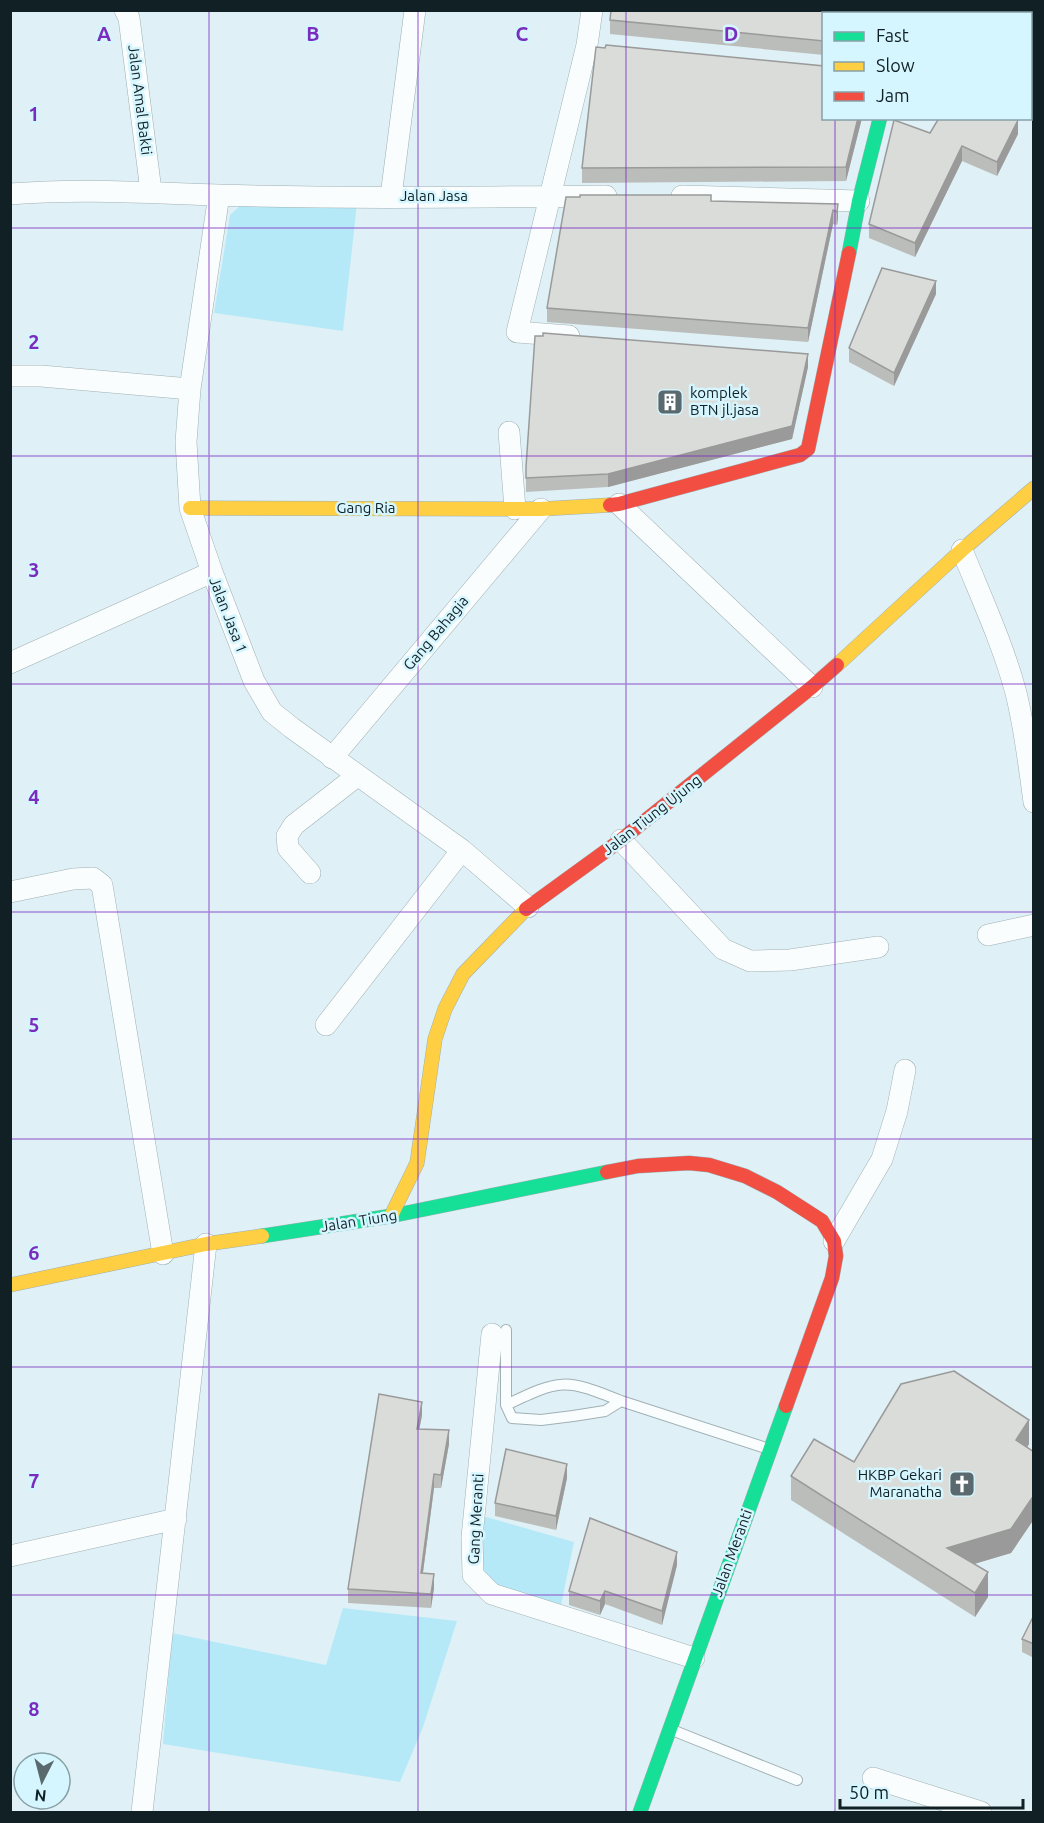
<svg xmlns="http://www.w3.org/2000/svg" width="1044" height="1823" font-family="Ubuntu,sans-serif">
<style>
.green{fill:#b6e9f7}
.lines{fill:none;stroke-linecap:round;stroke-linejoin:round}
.lane-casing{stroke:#a0b0b4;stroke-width:12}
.street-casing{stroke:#a0b0b4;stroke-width:22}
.fast-casing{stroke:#a0b0b4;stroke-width:15}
.slow-casing{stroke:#a0b0b4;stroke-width:15}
.jam-casing{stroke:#a0b0b4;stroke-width:15}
.lane{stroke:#fafdfe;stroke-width:10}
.street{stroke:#fafdfe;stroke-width:21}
.fast{stroke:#16e098;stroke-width:14}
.slow{stroke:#ffcf43;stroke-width:14}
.jam{stroke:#f24e42;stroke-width:14}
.wall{fill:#bbbdbb}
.shaded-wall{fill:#999a99}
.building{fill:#dadcda;stroke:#999a99;stroke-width:1.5}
.grid{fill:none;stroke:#7b2cbf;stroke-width:1.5;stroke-opacity:0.55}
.labels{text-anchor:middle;stroke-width:5;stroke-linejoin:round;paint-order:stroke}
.street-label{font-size:15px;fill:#112024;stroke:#d6f6ff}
.poi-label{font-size:15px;fill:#112024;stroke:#d6f6ff;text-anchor:start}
.grid-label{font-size:20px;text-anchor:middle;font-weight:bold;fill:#7b2cbf;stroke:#d6f6ff;stroke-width:5;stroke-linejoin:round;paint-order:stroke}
</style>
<rect width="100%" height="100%" fill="#dff1f6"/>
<path class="green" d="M357 203 343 331 214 313 230 215 241 205Z
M479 1515 574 1542 561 1605 492 1585 482 1569Z
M343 1608 457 1621 423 1727 400 1782 163 1744 172 1633 326 1665Z"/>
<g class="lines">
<defs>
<path id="lane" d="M621 1401C564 1378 561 1379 506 1405L512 1418 541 1420 573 1416 605 1411 621 1401 769 1449
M506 1405V1330
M672 1730 797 1780"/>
<path id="street" d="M125 10 129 18 151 191
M901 14V10
M10 194C80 188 150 193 219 195 348 199 477 197 606 196
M219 195 190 389 186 442 190 508 212 572 254 681 272 712 292 728 462 850 528 907
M391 196 415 10
M682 196 859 201
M569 336 517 332 587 45 592 10
M10 376H41L190 389
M509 432 515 509
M619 504 812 687
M962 550C981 597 1003 644 1016 693 1025 729 1029 766 1034 802
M10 663 212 572
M332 758 541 509
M621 840 723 949 750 961 790 960 878 947
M310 873 288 848 287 836 294 825 357 776
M10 892 73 879 93 878 102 885 163 1254
M988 935 1034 925
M326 1025 462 850
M834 1241 882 1159 897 1111 905 1070
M492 1334 472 1537 473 1575 492 1594 694 1658
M10 1556 176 1519
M873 1778 981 1812
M142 1812 206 1244"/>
<path id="fast" d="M849 253 859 201 880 118
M262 1236 391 1216 607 1172
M640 1812 786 1406"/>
<path id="slow" d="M190 508 541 509 610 505
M837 665 962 550 1034 488
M391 1216 417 1163 435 1039 445 1009 463 974 526 909
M10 1285 206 1244 262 1236"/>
<path id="jam" d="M610 505 619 504 800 455 808 449 849 253
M526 909 621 840 812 687 837 665
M607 1172 638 1166 689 1163 709 1165 745 1176 777 1192 822 1221 834 1241 836 1256 832 1278 786 1406"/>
</defs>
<use href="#lane" class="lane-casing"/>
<use href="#street" class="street-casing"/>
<use href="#fast" class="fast-casing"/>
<use href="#slow" class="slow-casing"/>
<use href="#jam" class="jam-casing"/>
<use href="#lane" class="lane"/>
<use href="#street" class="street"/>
<use href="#fast" class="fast"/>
<use href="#slow" class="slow"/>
<use href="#jam" class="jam"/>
</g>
<path class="wall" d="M611 10H897L900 12 907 10H1002L1001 14H824V55L610 34V20Z
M862 118 846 181 582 183V168Z
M930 133 1018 134 997 176 962 161 915 257 869 238V224Z
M711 201 838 204V218L837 225 833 224 808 342 547 322V308Z
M936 294 894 386 849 362V348Z
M808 367 792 439 608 487 526 492V467Z
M422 1415 419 1429 449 1444 441 1488H434L423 1573 434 1588 431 1608 348 1603V1589Z
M1029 1444 1027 1448 1034 1452V1519L1011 1553 974 1564 988 1597 975 1617 791 1500V1476L854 1462Z
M567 1478 556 1530 495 1516V1503Z
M677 1565 662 1625 605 1604 600 1615 569 1605V1591Z
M1034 1615V1658L1022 1652V1639Z"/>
<path class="shaded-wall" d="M858 118H862L846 181V167Z
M1018 120V134L997 176V162Z
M962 146V161L915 257V243Z
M838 204V218L837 225V212Z
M833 210V224L808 342V328Z
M936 281V294L894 386V373Z
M808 354V367L792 439 608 487V474Z
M422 1402V1415L417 1442V1429Z
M1029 1420V1444L1016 1464V1440Z
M449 1430V1444L441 1488V1475Z
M567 1464V1478L556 1530V1516Z
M434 1474V1488L421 1587V1573Z
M1034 1495V1519L1011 1553 947 1572V1548Z
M677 1552V1565L662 1625V1611Z
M988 1572V1597L975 1617V1593Z
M434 1574V1588L431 1608V1594Z
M605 1591V1604L600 1615V1601Z"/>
<path class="building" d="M611 10H897L900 12 907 10H1000L999 14H824V41L610 20Z
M606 45 824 66V118H858L846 167 582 168 596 47 605 48Z
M939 118H1016L1018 120 997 162 962 146 915 243 869 224 894 120 930 133Z
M580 195H711V201L838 204 837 212 833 210 808 328 547 308 566 197H580Z
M882 268 936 281 894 373 849 348Z
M543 333 808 354 792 426 608 474 526 478V467L535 336H543Z
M954 1371 1029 1420 1016 1440 1034 1452V1495L1011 1529 947 1548 988 1572 975 1593 791 1476 814 1439 854 1462 901 1384Z
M379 1394 422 1402 417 1429 449 1430 441 1475 434 1474 421 1573 434 1574 431 1594 348 1589Z
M506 1449 567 1464 556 1516 495 1503Z
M590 1518 677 1552 662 1611 605 1591 600 1601 569 1591Z
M1034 1615V1644L1022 1639Z"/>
<path class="grid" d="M209 10V1812M418 10V1812M626 10V1812M835 10V14M835 118V1812M10 228H1034M10 456H1034M10 684H1034M10 912H1034M10 1139H1034M10 1367H1034M10 1595H1034"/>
<defs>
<symbol id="building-square" viewBox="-11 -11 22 22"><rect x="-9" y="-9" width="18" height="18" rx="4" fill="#59696e" stroke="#d6f6ff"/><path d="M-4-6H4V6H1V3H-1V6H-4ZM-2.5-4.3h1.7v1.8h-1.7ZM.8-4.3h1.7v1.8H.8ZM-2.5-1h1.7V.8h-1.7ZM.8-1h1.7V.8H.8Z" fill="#fff"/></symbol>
<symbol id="church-square" viewBox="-11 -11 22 22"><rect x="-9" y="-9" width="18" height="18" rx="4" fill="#59696e" stroke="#d6f6ff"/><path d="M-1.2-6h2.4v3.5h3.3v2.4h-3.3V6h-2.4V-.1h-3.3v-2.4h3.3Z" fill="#fff"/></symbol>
</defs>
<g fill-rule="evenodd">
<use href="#building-square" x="655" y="387" width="30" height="30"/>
<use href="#church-square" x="947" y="1469" width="30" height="30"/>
</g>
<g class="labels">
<g class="street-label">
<text transform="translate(140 100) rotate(83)" y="5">Jalan Amal Bakti</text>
<text x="434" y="201">Jalan Jasa</text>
<text x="366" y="513">Gang Ria</text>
<text transform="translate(228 615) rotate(69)" y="5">Jalan Jasa 1</text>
<text transform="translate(436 633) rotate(-50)" y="5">Gang Bahagia</text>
<text transform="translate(652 815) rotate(-38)" y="5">Jalan Tiung Ujung</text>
<text transform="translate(359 1221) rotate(-9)" y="5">Jalan Tiung</text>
<text transform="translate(476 1519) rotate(-87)" y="5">Gang Meranti</text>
<text transform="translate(732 1553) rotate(-70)" y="5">Jalan Meranti</text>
</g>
<g class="poi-label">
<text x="690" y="398">komplek<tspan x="690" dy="17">BTN jl.jasa</tspan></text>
<text x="942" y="1480" text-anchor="end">HKBP Gekari<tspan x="942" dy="17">Maranatha</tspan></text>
</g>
</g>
<g class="grid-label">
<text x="104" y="41">A</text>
<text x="313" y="41">B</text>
<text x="522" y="41">C</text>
<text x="731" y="41">D</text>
<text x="34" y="121">1</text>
<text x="34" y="349">2</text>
<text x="34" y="577">3</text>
<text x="34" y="804">4</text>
<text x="34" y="1032">5</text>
<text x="34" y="1260">6</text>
<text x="34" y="1488">7</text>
<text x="34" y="1716">8</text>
</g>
<rect width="1044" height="1823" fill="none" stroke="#112024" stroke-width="24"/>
<rect x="822" y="12" width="210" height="108" fill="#d6f6ff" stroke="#87a0a7" stroke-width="1.5"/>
<rect x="834" y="32" width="30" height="9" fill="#16e098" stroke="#87a0a7" stroke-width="1.5"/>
<text x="876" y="42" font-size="18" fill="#112024">Fast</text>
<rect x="834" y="62" width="30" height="9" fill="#ffcf43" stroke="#87a0a7" stroke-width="1.5"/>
<text x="876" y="72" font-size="18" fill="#112024">Slow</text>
<rect x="834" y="92" width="30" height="9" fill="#f24e42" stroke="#87a0a7" stroke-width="1.5"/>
<text x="876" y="102" font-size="18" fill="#112024">Jam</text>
<g transform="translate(42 1781) rotate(186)"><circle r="28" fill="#d6f6ff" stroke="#87a0a7" stroke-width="1.5"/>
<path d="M0-4.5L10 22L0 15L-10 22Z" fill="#59696e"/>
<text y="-9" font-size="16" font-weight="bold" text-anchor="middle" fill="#112024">N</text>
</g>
<path d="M840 1799v9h183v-9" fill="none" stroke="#112024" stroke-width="3"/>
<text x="849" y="1799" font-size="18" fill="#112024" stroke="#d6f6ff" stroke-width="4.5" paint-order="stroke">50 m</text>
</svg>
